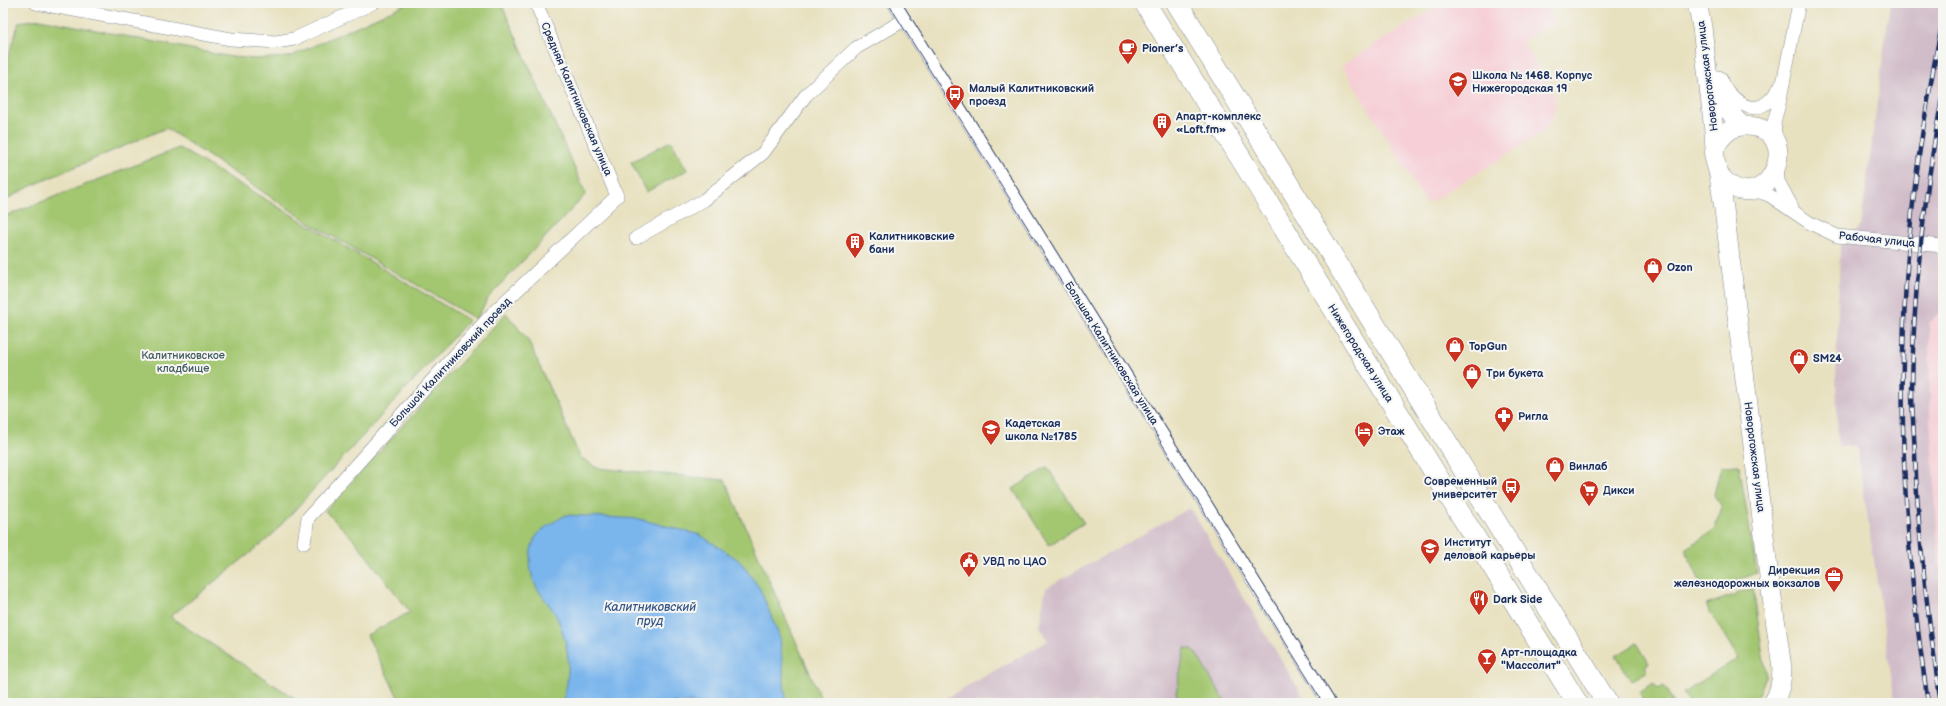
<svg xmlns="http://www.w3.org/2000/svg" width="1946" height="706" font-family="'Balsamiq Sans',sans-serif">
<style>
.built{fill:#f6cfd7}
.industrial{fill:#d1bdc9}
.green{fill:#a3c670;stroke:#5f7a67}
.water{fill:#7ab5ec;stroke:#4a72a5}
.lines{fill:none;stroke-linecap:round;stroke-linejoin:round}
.street-casing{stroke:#82888f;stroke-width:14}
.secondary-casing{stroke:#82888f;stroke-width:20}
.primary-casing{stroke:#82888f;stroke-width:22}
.street{stroke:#fff;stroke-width:13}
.secondary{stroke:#fff;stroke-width:19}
.primary{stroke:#fff;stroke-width:21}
.tram{stroke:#1b2f5e;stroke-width:1}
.rail-casing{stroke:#1b2f5e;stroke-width:4.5}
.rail{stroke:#f6f6f2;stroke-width:3;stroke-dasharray:9;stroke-linecap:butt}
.labels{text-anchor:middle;stroke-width:4;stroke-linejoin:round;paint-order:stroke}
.poi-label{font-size:11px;font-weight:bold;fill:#1b2f5e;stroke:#f6f6f2;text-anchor:start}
.street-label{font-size:11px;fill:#1b2f5e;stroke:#f6f6f2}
.park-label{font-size:11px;fill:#445c63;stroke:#f6f6f2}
.water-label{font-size:12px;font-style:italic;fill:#385789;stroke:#f6f6f2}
</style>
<rect width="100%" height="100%" fill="#f6f6f2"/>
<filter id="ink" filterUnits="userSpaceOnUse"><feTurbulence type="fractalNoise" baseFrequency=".025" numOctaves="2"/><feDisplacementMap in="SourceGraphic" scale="8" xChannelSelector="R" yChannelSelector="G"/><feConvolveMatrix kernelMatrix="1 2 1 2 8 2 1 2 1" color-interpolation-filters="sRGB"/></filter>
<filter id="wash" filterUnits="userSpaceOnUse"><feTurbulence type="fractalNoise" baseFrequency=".012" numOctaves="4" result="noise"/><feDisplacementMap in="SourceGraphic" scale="16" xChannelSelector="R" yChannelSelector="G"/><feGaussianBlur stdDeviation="0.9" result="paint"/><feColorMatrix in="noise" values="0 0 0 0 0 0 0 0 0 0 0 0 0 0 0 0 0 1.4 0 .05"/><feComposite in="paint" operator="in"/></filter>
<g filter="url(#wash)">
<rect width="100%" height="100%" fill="#e8e1c0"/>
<path class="built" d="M1443 3H1543L1555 21 1522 42 1553 92 1556 103 1551 122 1543 132 1427 204 1342 65Z
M1943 309V581L1939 563 1930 421 1929 323Z"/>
<path class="industrial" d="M1890 3H1943V309L1929 323 1930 421 1939 563 1943 581V703H1895L1857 446H1838L1836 378 1840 246 1861 226Z
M1190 508 1307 703H937L1048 641 1039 626 1046 588Z"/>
<path class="green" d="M408 3H501L586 194 489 297 476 319 313 225 166 128 31 186 3 201V73L19 22 40 19 226 56 255 59 289 57Z
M671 141 687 170 646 192 631 162Z
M179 148 469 320 269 538 170 617 302 703H3V217Z
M506 313 528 340 580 457 597 468 725 480 823 703H401L367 635 410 612 355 541 325 511Z
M1739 465 1757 573 1705 592 1685 549 1714 530 1722 507 1714 495 1721 466Z
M1047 467 1084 523 1049 545 1013 489Z
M1753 588 1766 676 1759 694 1750 703H1689L1683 693 1738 658 1706 605Z
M1637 643 1649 663 1645 666 1648 671 1631 681 1616 656Z
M1185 648 1193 649 1226 703H1182L1176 693Z
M1654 683 1658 689 1664 686 1674 703H1645L1639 692Z"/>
<path class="water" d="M566 515 639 519 700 535 740 561 760 589 780 638 786 703H563C570 673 571 655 560 625 556 611 543 599 536 586 528 571 527 545 540 532 547 525 558 520 566 515Z"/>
</g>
<g filter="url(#ink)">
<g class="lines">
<defs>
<path id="street" d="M36 3 231 39 276 42 294 39 373 3
M894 3 1329 703
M1722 85C1743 111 1761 119 1781 85
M1776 144 1774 122 1779 104 1799 3
M1777 167 1778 181 1792 207
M1751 189 1769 195 1810 223 1837 236 1943 246
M636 238 704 200 763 153 806 95 856 48 904 20
M304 543 308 518 493 313 617 196 536 3"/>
<path id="secondary" d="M1697 3 1702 27 1714 131 1715 148 1714 157 1719 175 1724 209 1769 576 1782 668C1782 681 1780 692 1773 703
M1718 80C1724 102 1725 109 1742 126
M1715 148C1721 136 1731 125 1746 126 1810 127 1766 229 1719 175"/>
<path id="primary" d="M1145 3 1577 703
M1177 3 1607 703"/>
</defs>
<use href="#street" class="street-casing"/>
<use href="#secondary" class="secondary-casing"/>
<use href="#primary" class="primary-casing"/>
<use href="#street" class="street"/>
<use href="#secondary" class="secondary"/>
<use href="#primary" class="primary"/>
<path class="tram" d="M888 3 1323 703
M902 3 1337 703"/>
<defs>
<path id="rail" d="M1928 703C1898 508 1892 318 1924 123 1930 89 1935 55 1943 21
M1941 703C1928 620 1918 538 1915 454 1914 433 1912 411 1912 390 1913 289 1925 190 1943 92"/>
</defs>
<use href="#rail" class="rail-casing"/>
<use href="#rail" class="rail"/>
</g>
</g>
<defs>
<symbol id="cafe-pin" viewBox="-11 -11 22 30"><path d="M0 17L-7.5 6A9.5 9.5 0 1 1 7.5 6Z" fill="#c8321e" stroke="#f6f6f2"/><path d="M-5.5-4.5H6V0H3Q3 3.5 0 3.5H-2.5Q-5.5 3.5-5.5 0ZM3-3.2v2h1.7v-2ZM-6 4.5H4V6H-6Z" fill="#fff"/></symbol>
<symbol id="school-pin" viewBox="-11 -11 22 30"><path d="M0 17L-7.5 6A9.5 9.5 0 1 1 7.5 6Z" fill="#c8321e" stroke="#f6f6f2"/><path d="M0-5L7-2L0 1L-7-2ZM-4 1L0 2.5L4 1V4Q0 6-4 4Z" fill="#fff"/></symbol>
<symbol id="bus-pin" viewBox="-11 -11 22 30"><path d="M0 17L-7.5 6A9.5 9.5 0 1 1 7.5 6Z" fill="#c8321e" stroke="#f6f6f2"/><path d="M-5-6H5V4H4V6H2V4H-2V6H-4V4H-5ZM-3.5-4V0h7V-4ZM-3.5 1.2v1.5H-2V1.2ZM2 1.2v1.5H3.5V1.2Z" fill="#fff"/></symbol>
<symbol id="building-pin" viewBox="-11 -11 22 30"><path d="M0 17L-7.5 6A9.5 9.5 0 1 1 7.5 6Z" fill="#c8321e" stroke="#f6f6f2"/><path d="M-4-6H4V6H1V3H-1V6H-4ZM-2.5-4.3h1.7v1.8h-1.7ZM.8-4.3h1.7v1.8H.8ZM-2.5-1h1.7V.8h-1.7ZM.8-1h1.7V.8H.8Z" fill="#fff"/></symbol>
<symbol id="shop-pin" viewBox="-11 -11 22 30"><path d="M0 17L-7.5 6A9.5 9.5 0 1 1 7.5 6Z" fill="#c8321e" stroke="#f6f6f2"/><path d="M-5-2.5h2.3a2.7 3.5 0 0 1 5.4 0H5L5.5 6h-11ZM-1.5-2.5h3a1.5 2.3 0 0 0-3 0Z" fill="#fff"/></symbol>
<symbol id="pharmacy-pin" viewBox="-11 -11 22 30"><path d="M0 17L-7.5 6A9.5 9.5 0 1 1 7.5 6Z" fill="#c8321e" stroke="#f6f6f2"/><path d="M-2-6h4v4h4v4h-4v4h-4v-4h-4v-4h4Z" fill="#fff"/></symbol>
<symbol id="hotel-pin" viewBox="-11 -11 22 30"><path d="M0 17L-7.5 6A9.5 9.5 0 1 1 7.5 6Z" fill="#c8321e" stroke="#f6f6f2"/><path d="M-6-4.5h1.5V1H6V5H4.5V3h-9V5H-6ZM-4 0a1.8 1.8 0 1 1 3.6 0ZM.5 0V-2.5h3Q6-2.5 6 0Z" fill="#fff"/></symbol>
<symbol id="supermarket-pin" viewBox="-11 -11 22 30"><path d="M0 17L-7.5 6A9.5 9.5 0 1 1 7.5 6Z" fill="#c8321e" stroke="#f6f6f2"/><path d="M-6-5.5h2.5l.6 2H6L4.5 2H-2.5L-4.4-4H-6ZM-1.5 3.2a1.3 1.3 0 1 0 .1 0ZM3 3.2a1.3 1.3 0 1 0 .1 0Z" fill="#fff"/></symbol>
<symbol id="university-pin" viewBox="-11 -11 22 30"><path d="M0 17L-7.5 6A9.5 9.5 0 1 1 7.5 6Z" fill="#c8321e" stroke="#f6f6f2"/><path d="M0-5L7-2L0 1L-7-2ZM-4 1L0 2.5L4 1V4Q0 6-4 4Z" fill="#fff"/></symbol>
<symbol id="civic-pin" viewBox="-11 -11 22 30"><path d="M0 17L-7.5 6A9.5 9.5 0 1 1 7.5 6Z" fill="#c8321e" stroke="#f6f6f2"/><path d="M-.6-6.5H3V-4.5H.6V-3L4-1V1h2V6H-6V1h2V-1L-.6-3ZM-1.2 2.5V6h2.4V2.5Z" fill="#fff"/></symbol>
<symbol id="office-pin" viewBox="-11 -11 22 30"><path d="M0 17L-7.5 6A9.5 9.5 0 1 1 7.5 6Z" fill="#c8321e" stroke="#f6f6f2"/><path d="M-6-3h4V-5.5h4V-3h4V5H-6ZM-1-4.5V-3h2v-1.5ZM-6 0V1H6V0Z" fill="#fff"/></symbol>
<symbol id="restaurant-pin" viewBox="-11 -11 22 30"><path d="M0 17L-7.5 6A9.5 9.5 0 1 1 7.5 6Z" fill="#c8321e" stroke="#f6f6f2"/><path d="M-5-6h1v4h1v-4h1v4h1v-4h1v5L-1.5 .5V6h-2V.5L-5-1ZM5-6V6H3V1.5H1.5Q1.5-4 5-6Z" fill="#fff"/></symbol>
<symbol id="bar-pin" viewBox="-11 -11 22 30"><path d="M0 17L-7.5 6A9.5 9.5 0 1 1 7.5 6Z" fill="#c8321e" stroke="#f6f6f2"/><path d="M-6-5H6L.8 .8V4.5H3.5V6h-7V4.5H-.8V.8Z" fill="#fff"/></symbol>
</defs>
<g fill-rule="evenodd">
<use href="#cafe-pin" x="1117" y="37" width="22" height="30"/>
<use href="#school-pin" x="1447" y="70" width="22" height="30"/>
<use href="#bus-pin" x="944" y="83" width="22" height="30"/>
<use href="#building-pin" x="1151" y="111" width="22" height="30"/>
<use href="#building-pin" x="844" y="231" width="22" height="30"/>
<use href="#shop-pin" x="1642" y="256" width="22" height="30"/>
<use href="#shop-pin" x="1444" y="335" width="22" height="30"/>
<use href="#shop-pin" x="1788" y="347" width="22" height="30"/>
<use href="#shop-pin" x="1461" y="362" width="22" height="30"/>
<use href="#pharmacy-pin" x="1493" y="405" width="22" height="30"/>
<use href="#school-pin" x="980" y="418" width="22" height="30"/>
<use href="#hotel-pin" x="1353" y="420" width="22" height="30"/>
<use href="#shop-pin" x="1544" y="455" width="22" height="30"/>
<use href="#bus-pin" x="1500" y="476" width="22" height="30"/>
<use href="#supermarket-pin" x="1578" y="479" width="22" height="30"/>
<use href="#university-pin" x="1419" y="537" width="22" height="30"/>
<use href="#civic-pin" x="958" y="550" width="22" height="30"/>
<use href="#office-pin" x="1823" y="565" width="22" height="30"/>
<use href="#restaurant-pin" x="1468" y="588" width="22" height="30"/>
<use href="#bar-pin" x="1476" y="647" width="22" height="30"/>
</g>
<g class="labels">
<g class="poi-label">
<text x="1142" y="52">Pioner’s</text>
<text x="1472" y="79">Школа № 1468. Корпус<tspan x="1472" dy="13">Нижегородская 19</tspan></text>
<text x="969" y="92">Малый Калитниковский<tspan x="969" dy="13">проезд</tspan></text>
<text x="1176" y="120">Апарт-комплекс<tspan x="1176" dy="13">«Loft.fm»</tspan></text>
<text x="869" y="240">Калитниковские<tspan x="869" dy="13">бани</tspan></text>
<text x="1667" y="271">Ozon</text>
<text x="1469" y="350">TopGun</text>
<text x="1813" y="362">SM24</text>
<text x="1486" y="377">Три букета</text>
<text x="1518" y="420">Ригла</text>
<text x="1005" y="427">Кадетская<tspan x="1005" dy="13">школа №1785</tspan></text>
<text x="1378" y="435">Этаж</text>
<text x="1569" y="470">Винлаб</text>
<text x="1497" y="485" text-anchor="end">Современный<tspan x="1497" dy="13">университет</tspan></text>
<text x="1603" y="494">Дикси</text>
<text x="1444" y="546">Институт<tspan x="1444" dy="13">деловой карьеры</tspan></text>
<text x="983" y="565">УВД по ЦАО</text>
<text x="1820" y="574" text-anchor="end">Дирекция<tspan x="1820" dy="13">железнодорожных вокзалов</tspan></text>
<text x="1493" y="603">Dark Side</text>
<text x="1501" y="656">Арт-площадка<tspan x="1501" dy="13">"Массолит"</tspan></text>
</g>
<g class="street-label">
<text transform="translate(1707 76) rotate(-97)" y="4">Новорогожская улица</text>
<text transform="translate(577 99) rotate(67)" y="4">Средняя Калитниковская улица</text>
<text transform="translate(1877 239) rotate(6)" y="4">Рабочая улица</text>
<text transform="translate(1112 353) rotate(58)" y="4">Большая Калитниковская улица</text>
<text transform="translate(1361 353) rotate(58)" y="4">Нижегородская улица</text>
<text transform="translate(450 362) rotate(-47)" y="4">Большой Калитниковский проезд</text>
<text transform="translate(1755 457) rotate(83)" y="4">Новорогожская улица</text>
</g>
<g class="park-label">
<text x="183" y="359">Калитниковское<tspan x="183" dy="13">кладбище</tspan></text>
</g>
<g class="water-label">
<text x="650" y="611">Калитниковский<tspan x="650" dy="14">пруд</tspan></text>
</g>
</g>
<rect width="1946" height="706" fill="none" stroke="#f6f6f2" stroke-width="16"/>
</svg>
